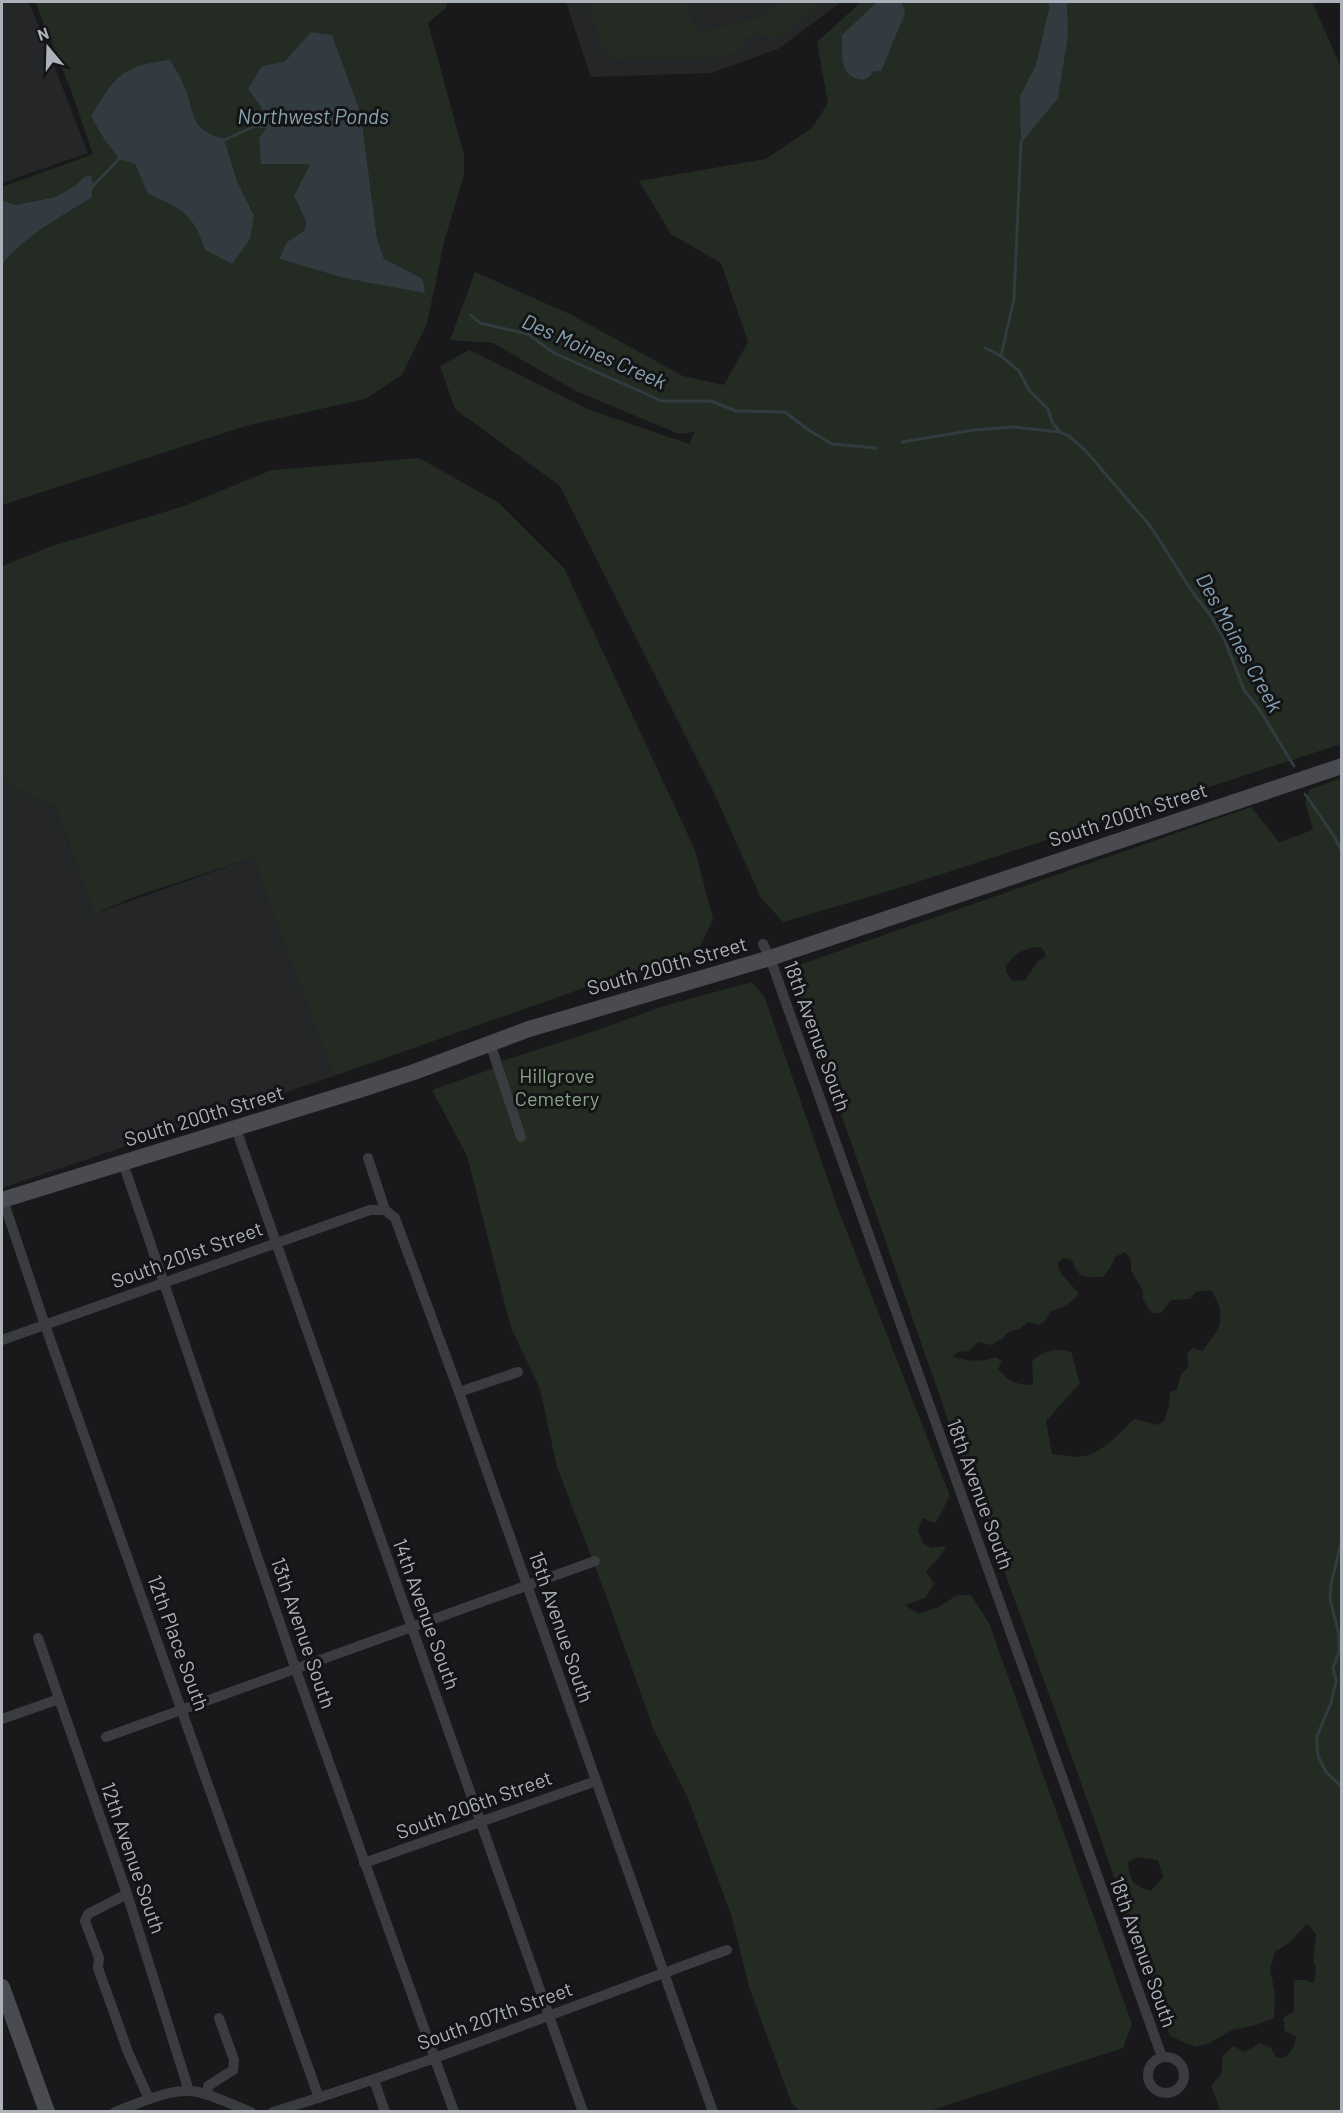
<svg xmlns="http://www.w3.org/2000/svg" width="1343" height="2113" font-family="Barlow,sans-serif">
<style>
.built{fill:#252628}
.green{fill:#232b23;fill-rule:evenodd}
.water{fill:#323c40}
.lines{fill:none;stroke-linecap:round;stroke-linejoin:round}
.stream{stroke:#323c40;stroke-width:3}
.minor{stroke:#3a3c40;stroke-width:10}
.secondary{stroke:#494b50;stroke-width:16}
.labels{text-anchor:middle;stroke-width:6;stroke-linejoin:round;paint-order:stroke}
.street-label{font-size:20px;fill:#adb2ba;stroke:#141416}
.park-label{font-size:20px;fill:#87a385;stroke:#141416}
.water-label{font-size:21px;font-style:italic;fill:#87a3b2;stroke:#141416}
</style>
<rect width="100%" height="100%" fill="#19191b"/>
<path class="built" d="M2 2H29L88 153 2 183Z
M566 2H841L778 49 711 73 591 77Z
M12 778 55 806 94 914 254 857 334 1076 2 1188V783Z"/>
<path class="green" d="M35 2H446L447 7 428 23 464 155V175L444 242 427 324 402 375 365 399 249 425 2 505V266C14 243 68 212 91 198L84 177 75 186 55 197 16 205 2 200V187L93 154 69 85ZM311 32 332 35 361 114 377 239 384 260 423 279 425 292 344 278 279 259 287 242 305 230 306 221 294 196 311 164 259 138 267 127 261 107 248 89 284 62ZM183 82C191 111 192 130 224 139L237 181 254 214 232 264 205 250C193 213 182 209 148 194L135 164 119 159 104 139 91 117Z
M587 2H696L687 9 694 28 704 31 752 20 765 14 777 4 776 2H825L778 37 772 39 759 34 742 40 744 50 714 58 621 59H612L603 50Z
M861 2H1312L1342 69 1341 744 899 888 783 922 761 898 716 797 560 486 455 409 440 366 469 350 590 410 689 444 695 432 679 434 576 391 493 343 450 340 475 272 572 315 683 376 724 385 748 342 721 263 671 234 639 181 766 159 812 128 828 103 817 42Z
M419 458 499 503 564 568 695 850 713 919 699 949 615 977 334 1076 270 904 254 857 134 897 94 914 55 806 2 781V566L49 547 181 507 272 470Z
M1341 778V2111H1221L1211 2086 1222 2073V2057L1233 2046 1245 2052 1260 2043 1270 2047 1277 2058 1286 2057 1294 2047 1296 2036 1285 2031 1283 2018 1294 2011V1980H1304L1314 1983 1316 1967 1313 1961 1316 1934 1307 1924 1289 1943 1275 1952 1270 1970 1275 1993 1274 2018 1257 2025 1232 2030 1210 2043 1195 2047 1170 2036 1079 1777 978 1499 960 1454 790 968 1251 807 1279 842 1313 830 1305 803 1309 790ZM1040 947 1045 952V957L1038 961 1025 980 1012 981 1006 972V966C1015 953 1024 948 1040 947ZM1125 1252 1131 1259V1270L1143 1291V1300L1152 1313H1161L1171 1300 1190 1299 1196 1292 1211 1290C1219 1302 1224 1316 1217 1331 1213 1338 1206 1344 1203 1351L1193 1348 1187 1353 1188 1367 1180 1376 1177 1390 1170 1392 1169 1406 1164 1421 1158 1425 1134 1419C1122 1431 1103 1452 1085 1456 1075 1458 1063 1455 1052 1454L1046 1421 1080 1383 1071 1352C1055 1348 1045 1350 1032 1361L1033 1384C1019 1387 1007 1380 998 1369L1002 1361 996 1357C981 1362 966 1362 952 1356L959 1352 969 1351 978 1342 991 1345 1002 1339 1008 1332 1019 1329 1028 1322 1038 1325 1044 1322 1051 1311C1064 1308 1070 1303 1079 1294L1060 1272 1058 1263 1063 1258 1072 1260C1079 1280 1084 1277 1103 1277L1111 1266 1115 1257ZM1136 1857 1158 1860 1163 1877 1151 1891C1132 1885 1130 1881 1128 1862Z
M752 982 765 998 838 1209 950 1496C944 1505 941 1516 935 1523L922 1518 918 1531 923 1543 931 1548 946 1546 941 1555 926 1571 934 1584 925 1598 905 1605 918 1614 939 1607 957 1595H971L989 1623 1132 2024 1123 2048 929 2111H800L792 2104 749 1987 732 1917 687 1796 653 1728 607 1598 557 1467 540 1389 511 1328 467 1156 432 1090 503 1065 502 1061 586 1034 667 1005Z"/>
<path class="water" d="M877 2H901L905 10 904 16 881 71H874C869 77 867 81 859 79 839 76 842 51 842 35Z
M1049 2H1067L1068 35 1058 98 1021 143 1020 96 1036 65 1049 9Z
M311 32 332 35 361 114 377 239 384 259 423 279 425 293 344 278 279 259 287 242 305 230 306 221 294 196 310 164H261L259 138 267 127 261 107 248 89 262 66 284 62Z
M170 60C174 67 179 74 182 81 196 110 186 128 224 139L237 181 254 215 250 239 232 264 205 250C193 213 182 209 148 194L135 164 119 159 104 139 91 117C115 76 121 66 170 60Z
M91 175 93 186 91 198C68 212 14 243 2 266V200L16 205 55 197 75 186 84 177Z"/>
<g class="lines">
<path class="stream" d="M222 141 255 126 269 127
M91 188 119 159 123 158
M471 315 480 323 528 334 554 353 662 401H711L736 411 785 412 807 429 832 444 876 448
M985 348 1001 356 1019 371 1029 390 1048 409 1052 422 1060 432 1069 436 1085 450 1151 527 1193 593 1211 616 1225 641 1244 690 1259 709 1294 766
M1001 356 1014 299 1021 142
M902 442 974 430 1013 427 1060 432
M1305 794 1334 836 1342 852
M1342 1539 1331 1584 1330 1599 1339 1635V1652L1333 1668 1336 1681 1331 1703 1317 1736V1746L1318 1756 1326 1772 1342 1787"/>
<path class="minor" d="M763 944 770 958 1162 2057
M490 1043 521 1137
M236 1129 583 2112
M368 1158 385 1210 395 1218 459 1392 713 2112
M123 1163 296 1670 454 2112
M3 1200 45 1325 319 2098
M2 1340 370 1210H385
M459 1392 518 1372
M38 1638 127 1894 189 2091
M2 1719 59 1699
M106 1737 595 1561
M364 1863 596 1781
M127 1894 88 1914 85 1921 99 1958 98 1968 128 2052 149 2099
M1148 2075a18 18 0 1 1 36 0a18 18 0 1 1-36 0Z
M374 2080 385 2112
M207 2095 208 2086 233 2070 234 2060 219 2018
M115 2112C140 2103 171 2087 198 2092 216 2096 234 2106 251 2112
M273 2112C427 2065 576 2004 727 1950"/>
<path class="secondary" d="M2 1200 362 1089 414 1072 529 1029 770 958 1342 766
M2 1987 47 2112"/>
</g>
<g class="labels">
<g class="street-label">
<text transform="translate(1128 815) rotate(-18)" y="7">South 200th Street</text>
<text transform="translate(667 966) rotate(-16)" y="7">South 200th Street</text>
<text transform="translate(817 1036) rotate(70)" y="7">18th Avenue South</text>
<text transform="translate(204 1116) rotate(-17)" y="7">South 200th Street</text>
<text transform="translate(187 1255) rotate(-20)" y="7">South 201st Street</text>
<text transform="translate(980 1494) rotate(70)" y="7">18th Avenue South</text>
<text transform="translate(426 1614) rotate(70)" y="7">14th Avenue South</text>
<text transform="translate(561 1627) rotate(71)" y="7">15th Avenue South</text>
<text transform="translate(303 1633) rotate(71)" y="7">13th Avenue South</text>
<text transform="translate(178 1643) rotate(70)" y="7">12th Place South</text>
<text transform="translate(474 1805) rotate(-20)" y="7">South 206th Street</text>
<text transform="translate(133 1858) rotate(71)" y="7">12th Avenue South</text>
<text transform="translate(1143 1952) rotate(70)" y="7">18th Avenue South</text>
<text transform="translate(495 2016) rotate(-20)" y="7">South 207th Street</text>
</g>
<g class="park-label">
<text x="557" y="1083">Hillgrove<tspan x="557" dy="23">Cemetery</tspan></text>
</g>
<g class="water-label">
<text x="313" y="124">Northwest Ponds</text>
<text transform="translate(594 352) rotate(24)" y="7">Des Moines Creek</text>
<text transform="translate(1239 643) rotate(61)" y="7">Des Moines Creek</text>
</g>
</g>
<rect width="1343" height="2113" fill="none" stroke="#adb2ba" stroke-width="6"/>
<g transform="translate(48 48) rotate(341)" stroke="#141416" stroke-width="4.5" paint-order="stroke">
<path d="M0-4.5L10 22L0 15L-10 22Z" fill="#adb2ba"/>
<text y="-9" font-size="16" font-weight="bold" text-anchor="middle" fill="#adb2ba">N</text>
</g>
</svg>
